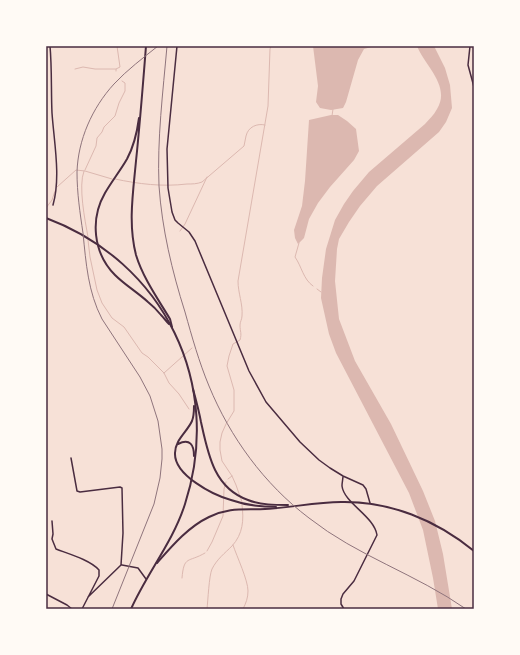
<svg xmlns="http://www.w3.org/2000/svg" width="520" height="655" font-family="Jost,sans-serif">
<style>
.water{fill:#dcb8b0}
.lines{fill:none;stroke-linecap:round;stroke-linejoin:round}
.stream{stroke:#dcb8b0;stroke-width:1}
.minor{stroke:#4a2c40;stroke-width:1.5}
.secondary{stroke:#4a2c40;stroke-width:2}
.primary{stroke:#4a2c40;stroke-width:2}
.rail{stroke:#8f747c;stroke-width:1}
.neatline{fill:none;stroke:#4a2c40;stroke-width:1.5}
</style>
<rect width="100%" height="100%" fill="#f7e1d7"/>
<path class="water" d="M313 46H375L364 49 358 60 346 102 343 108 331 110 320 108 316 102 318 86Z
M417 46H434L445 68 450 85 452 108 446 122 439 132 377 186 360 206 349 222 339 239 337 249 335 281 339 319 355 361 391 424 423 491 435 521 443 554 452 609H438L433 578 423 530 409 493 336 353 329 334 321 298 322 278 326 249 335 220 344 204 353 191 369 172 425 124C429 119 434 115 437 109 451 86 425 66 417 46Z
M331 115H338L347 121 356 129 359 151 354 160 330 187 318 203 309 219 304 238 298 244 295 238 294 230 302 206 305 181 309 120Z"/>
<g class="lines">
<path class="stream" d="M75 69 83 67 95 69H116
M116 71V69L120 67 117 46
M332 116 333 109
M85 170 96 146 97 138 102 132 104 127 115 116 119 103 125 91V83L122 81
M84 171C78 186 85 220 88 237
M115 179C139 184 162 187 187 184 192 184 197 184 202 182L244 146C245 143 245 139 246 136 248 127 257 123 265 125
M57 187 76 170 85 171 112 179
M46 208 52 200 55 191
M180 231 185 224 207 177
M88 240 90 257 97 290 102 303 112 318 124 327 142 353 148 357 164 373 169 383 179 394 189 409
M299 243 295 257C302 267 303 279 313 286
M317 289 321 292
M164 373 192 348
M228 479 232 476
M242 502 236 485 232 476 222 461 220 450V442L222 433 226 424 234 411V390L227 366 229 356 233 344 240 340C242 333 240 332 240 325 240 322 242 319 242 316 243 304 238 293 238 281L268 106 270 49 271 46
M233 545C237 557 248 580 248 591 248 598 246 603 243 609
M207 551 212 542 223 516 224 489 226 482
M182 578C184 555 188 563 205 553
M207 609C208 600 209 576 212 569 217 559 225 553 232 546 243 534 244 520 242 505"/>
<path class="minor" d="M50 46C52 68 51 91 52 113 54 142 61 177 53 205
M177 46 167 149 168 188 172 212 175 220 178 223 189 232 195 241 249 371 266 402 300 442 319 460 330 468 343 476 363 485 366 489 370 503
M470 46 468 65 474 87
M71 458 77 491 80 492 120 487 122 488 123 533 121 565 88 597
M343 476C343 479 342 482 342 486 344 503 374 516 377 535L354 581 343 594 341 599V604L344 609
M52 521 53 534 52 539 56 549C69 554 90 560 99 570V576L82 609
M122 565 138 568 146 579
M46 594 67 605 72 609"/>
<path class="secondary" d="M146 46C143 84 140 123 136 161 133 193 128 224 136 255 143 278 158 299 170 319L172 327
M139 118C137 133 134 146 127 159 120 171 112 181 105 193 90 219 93 253 115 275 125 285 137 292 148 302 153 306 157 310 161 315 164 318 166 321 169 324
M193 389C196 400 199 411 201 422 208 454 214 488 248 500 261 505 275 505 288 505
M194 406C194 411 194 416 192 421 187 432 175 440 175 453 174 475 213 495 231 500 245 505 261 507 276 507
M178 444C190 438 194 445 194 456
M157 563C172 546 188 527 209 517 230 507 243 510 265 509 290 508 315 502 341 502 390 501 436 520 474 551"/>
<path class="primary" d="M46 218C164 262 224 384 185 504 173 542 147 573 131 609"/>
<path class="rail" d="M167 46C163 92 157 139 159 186 162 229 172 271 185 312 192 337 199 362 209 386 230 437 264 484 309 518 357 556 416 574 466 609
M112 609 154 504 160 478 162 459V449L158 421 150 396 140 377 102 319C88 292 86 263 83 233 80 213 77 193 77 172 78 140 92 108 114 84 127 70 143 58 158 46"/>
</g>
<rect width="520" height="655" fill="none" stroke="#fffaf5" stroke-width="94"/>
<rect x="47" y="47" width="426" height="561" class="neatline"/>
</svg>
